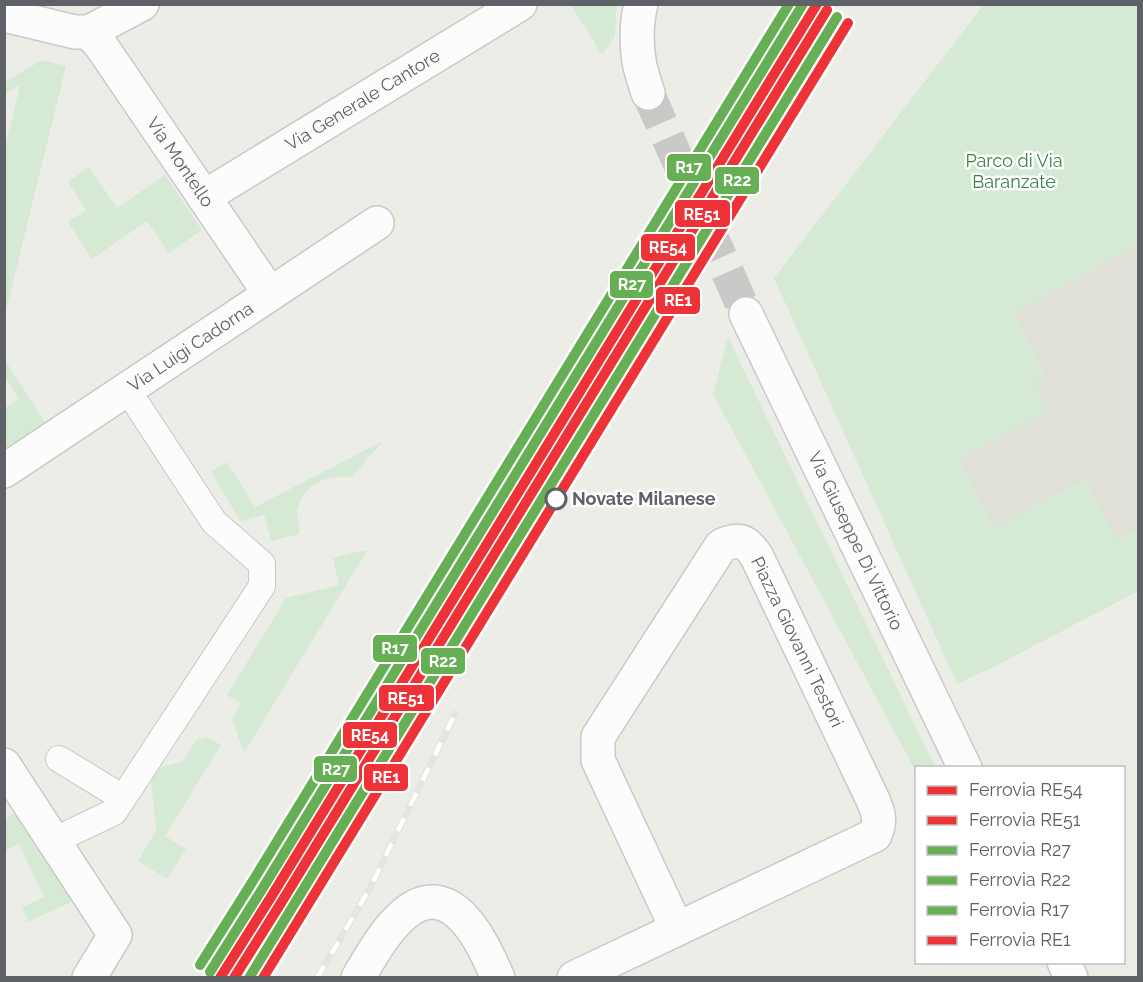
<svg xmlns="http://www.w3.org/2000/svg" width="1143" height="982" font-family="Raleway,sans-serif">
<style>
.education{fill:#e0dfd8}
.green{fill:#d6e9d5}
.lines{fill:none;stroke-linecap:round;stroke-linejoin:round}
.minor-tunnel{stroke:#c9cac8;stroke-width:33;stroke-dasharray:33 16;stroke-linecap:butt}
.pedestrian-casing{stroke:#c9c9c9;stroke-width:28}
.minor-casing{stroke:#c9c9c9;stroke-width:36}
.pedestrian{stroke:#fcfcfc;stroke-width:26}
.minor{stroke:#fcfcfc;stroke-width:33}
.rail-casing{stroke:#e4e4e3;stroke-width:7}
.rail{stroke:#fff;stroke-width:4.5;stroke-dasharray:14;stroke-linecap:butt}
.rail-1-casing{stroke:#fff;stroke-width:15}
.rail-2-casing{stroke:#fff;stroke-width:15}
.rail-3-casing{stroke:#fff;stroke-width:15}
.rail-4-casing{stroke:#fff;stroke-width:15}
.rail-5-casing{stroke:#fff;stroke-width:15}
.rail-6-casing{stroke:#fff;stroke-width:15}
.rail-1{stroke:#ee3338;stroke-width:10}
.rail-2{stroke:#ee3338;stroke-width:10}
.rail-3{stroke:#67af54;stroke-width:10}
.rail-4{stroke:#67af54;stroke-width:10}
.rail-5{stroke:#67af54;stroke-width:10}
.rail-6{stroke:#ee3338;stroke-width:10}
.stop-dot{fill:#fff;stroke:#5e6166;stroke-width:3}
.labels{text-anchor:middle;stroke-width:5;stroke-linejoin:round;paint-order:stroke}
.street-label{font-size:18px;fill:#5e6166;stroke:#fff}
.park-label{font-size:18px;fill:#388340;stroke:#fff}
.stop-label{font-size:18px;font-weight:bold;fill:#5e6166;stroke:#fff;text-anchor:start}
.line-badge{stroke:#fff;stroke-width:2}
.badge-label{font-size:16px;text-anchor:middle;font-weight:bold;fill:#fff}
</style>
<rect width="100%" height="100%" fill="#edede8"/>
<path class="education" d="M1138 244V591L993 667 911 371Z"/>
<path class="green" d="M984 4 1138 5V244L1015 313 1046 374 1034 381 1049 411 959 459 994 527 1085 479 1117 539 1138 529V591L993 667 957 684 774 278Z
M571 5H617L615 37 602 55Z
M42 60 66 66 5 315V148L20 85 5 94V82Z
M89 167 117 208 165 175 202 230 169 253 147 221 92 259 68 222 86 210 68 182Z
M728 337 935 767 916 768V772L713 394Z
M5 360 45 422 5 449V408L19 398 5 377Z
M383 441 352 477C333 476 313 479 302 498 300 502 298 506 297 511 296 519 302 526 299 534L271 541 264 515 240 521 211 472 227 462 255 507Z
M369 549H368L244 753 232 719 241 704 227 695 286 598 339 585 333 558Z
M208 737 221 745 165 836 186 849 167 879 138 861 156 831 150 770 182 762 196 740Z
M16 812 73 901 28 922 22 908 44 897 19 844 5 851V820Z"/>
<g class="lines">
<path class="minor-tunnel" d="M648 93 746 314"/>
<defs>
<path id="pedestrian" d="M59 759 123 798
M70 833 114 812 262 586V564L214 522 138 406"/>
<g id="minor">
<path d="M641 4C636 23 636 47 640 66 642 75 645 84 648 93"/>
<path d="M4 15 75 32H89L142 4"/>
<path id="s1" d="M89 32 102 47 270 294"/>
<path id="s2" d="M204 197 520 4"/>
<path id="s3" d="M746 314 965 768"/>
<path id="s4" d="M4 471 377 223"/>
<path d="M4 765 115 935 89 978"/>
<path d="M1064 962 1071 978"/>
<path d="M358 978C379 942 419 867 466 921 480 937 489 958 498 978"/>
<path d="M574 978 875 835C881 821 879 814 873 800L757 557C747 541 739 537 721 546L598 737V760L677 929"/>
</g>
</defs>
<use href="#pedestrian" class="pedestrian-casing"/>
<use href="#minor" class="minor-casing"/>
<use href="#pedestrian" class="pedestrian"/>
<use href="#minor" class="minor"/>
<defs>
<path id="rail" d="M317 978 370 888 455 714"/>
</defs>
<use href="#rail" class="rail-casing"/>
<use href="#rail" class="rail"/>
<defs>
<path id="rail-1" d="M220 978 271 897 817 4"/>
<path id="rail-2" d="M234 978 281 903 827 10"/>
<path id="rail-3" d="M210 972 261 891 803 4"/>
<path id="rail-4" d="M249 978 837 17"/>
<path id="rail-5" d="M200 965 251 884 789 4"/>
<path id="rail-6" d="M263 978 848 23"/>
</defs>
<use href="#rail-1" class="rail-1-casing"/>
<use href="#rail-2" class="rail-2-casing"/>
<use href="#rail-3" class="rail-3-casing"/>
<use href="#rail-4" class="rail-4-casing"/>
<use href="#rail-5" class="rail-5-casing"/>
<use href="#rail-6" class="rail-6-casing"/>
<use href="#rail-1" class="rail-1"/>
<use href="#rail-2" class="rail-2"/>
<use href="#rail-3" class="rail-3"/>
<use href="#rail-4" class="rail-4"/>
<use href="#rail-5" class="rail-5"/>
<use href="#rail-6" class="rail-6"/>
</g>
<circle class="stop-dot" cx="556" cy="499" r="10"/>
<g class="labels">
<g class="street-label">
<text dy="6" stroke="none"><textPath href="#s2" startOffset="186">Via Generale Cantore</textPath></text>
<text dy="6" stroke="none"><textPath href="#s1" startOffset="159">Via Montello</textPath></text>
<text dy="6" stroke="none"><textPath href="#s4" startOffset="224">Via Luigi Cadorna</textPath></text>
<text dy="6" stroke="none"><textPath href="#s3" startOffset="252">Via Giuseppe Di Vittorio</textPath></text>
<text transform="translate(797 642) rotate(64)" y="6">Piazza Giovanni Testori</text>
</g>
<g class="park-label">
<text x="1014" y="167">Parco di Via<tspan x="1014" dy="21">Baranzate</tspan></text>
</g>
<g class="stop-label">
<text x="572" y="505">Novate Milanese</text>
</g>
</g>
<g class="line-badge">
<rect x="666" y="153" width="46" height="29" rx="6" fill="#67af54"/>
<rect x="714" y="166" width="46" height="29" rx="6" fill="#67af54"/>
<rect x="674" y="199" width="57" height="29" rx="6" fill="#ee3338"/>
<rect x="640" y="233" width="56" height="29" rx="6" fill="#ee3338"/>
<rect x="609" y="270" width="45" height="29" rx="6" fill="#67af54"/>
<rect x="655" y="286" width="46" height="29" rx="6" fill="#ee3338"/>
<rect x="372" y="634" width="46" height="29" rx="6" fill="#67af54"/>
<rect x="420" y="647" width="46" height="28" rx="6" fill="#67af54"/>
<rect x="378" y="684" width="57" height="28" rx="6" fill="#ee3338"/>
<rect x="342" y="721" width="56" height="28" rx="6" fill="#ee3338"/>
<rect x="313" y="755" width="45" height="28" rx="6" fill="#67af54"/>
<rect x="363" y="763" width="46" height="29" rx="6" fill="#ee3338"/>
</g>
<g class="badge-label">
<text x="689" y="173">R17</text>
<text x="737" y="186">R22</text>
<text x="702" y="220">RE51</text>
<text x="668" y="253">RE54</text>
<text x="632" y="290">R27</text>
<text x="678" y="306">RE1</text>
<text x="395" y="654">R17</text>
<text x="443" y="667">R22</text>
<text x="406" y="704">RE51</text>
<text x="370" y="741">RE54</text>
<text x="336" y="775">R27</text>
<text x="386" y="783">RE1</text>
</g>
<rect width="1143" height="982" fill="none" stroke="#5e6166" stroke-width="12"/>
<rect x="915" y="766" width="210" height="198" fill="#ffffff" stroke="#bfc0c2" stroke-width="1.5"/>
<rect x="927" y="786" width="30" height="9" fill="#ee3338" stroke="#bfc0c2" stroke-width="1.5"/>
<text x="969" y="796" font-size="18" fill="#5e6166">Ferrovia RE54</text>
<rect x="927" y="816" width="30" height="9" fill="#ee3338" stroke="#bfc0c2" stroke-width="1.5"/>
<text x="969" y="826" font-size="18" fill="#5e6166">Ferrovia RE51</text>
<rect x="927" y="846" width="30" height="9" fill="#67af54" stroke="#bfc0c2" stroke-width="1.5"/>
<text x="969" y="856" font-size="18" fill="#5e6166">Ferrovia R27</text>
<rect x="927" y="876" width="30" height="9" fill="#67af54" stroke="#bfc0c2" stroke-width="1.5"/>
<text x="969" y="886" font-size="18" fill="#5e6166">Ferrovia R22</text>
<rect x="927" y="906" width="30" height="9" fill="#67af54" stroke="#bfc0c2" stroke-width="1.5"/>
<text x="969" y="916" font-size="18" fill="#5e6166">Ferrovia R17</text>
<rect x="927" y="936" width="30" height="9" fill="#ee3338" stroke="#bfc0c2" stroke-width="1.5"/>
<text x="969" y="946" font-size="18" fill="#5e6166">Ferrovia RE1</text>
</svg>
